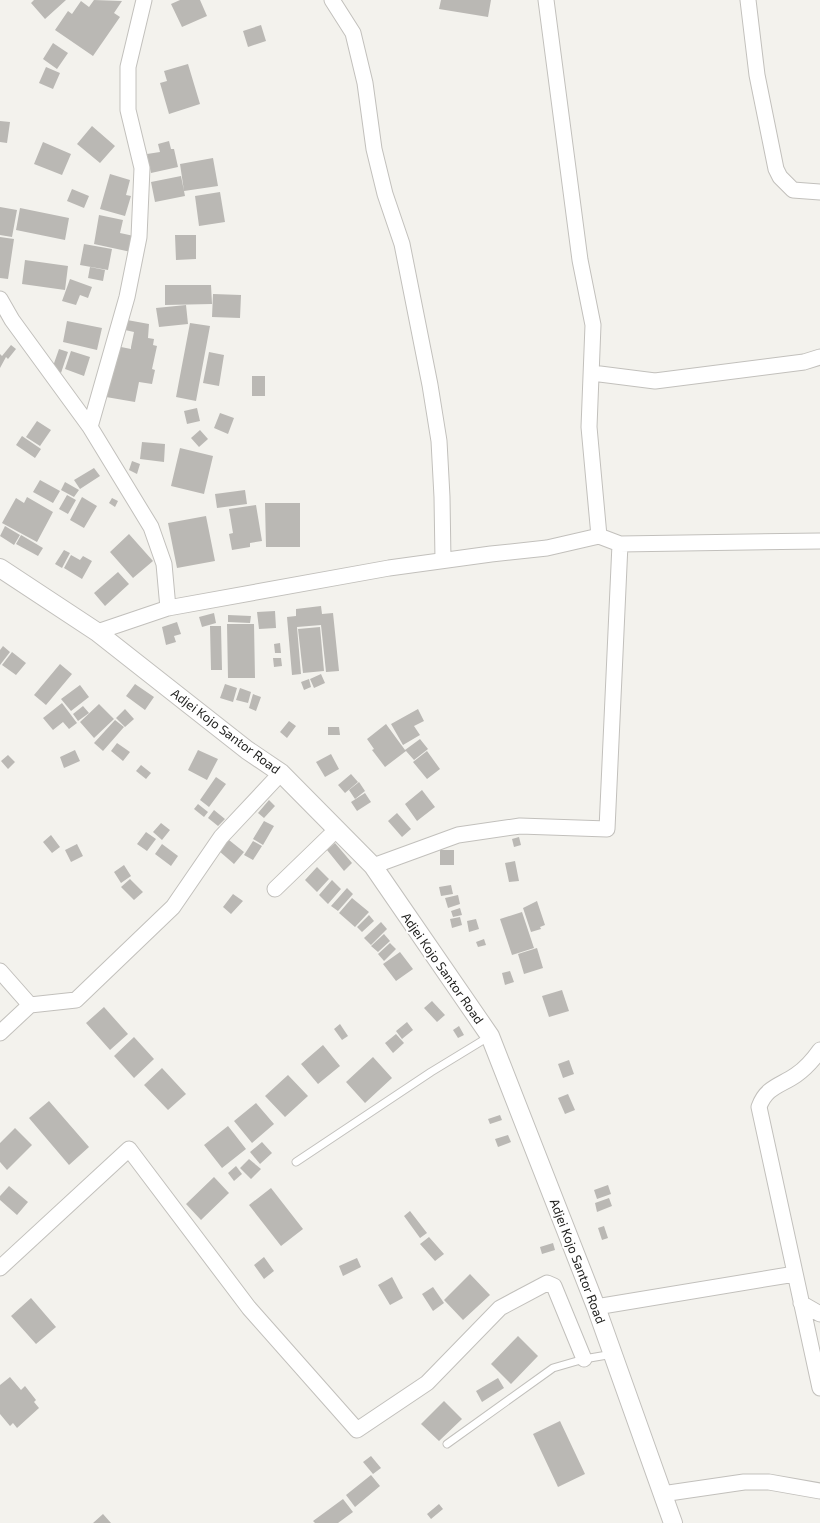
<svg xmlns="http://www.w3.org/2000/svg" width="820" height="1523" font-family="'Exo 2',sans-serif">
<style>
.building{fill:#bab8b4}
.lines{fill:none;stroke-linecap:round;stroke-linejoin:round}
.service-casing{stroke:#c2c0bc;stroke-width:9}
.minor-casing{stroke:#c2c0bc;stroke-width:17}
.tertiary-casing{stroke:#c2c0bc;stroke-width:20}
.service{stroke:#fff;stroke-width:7}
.minor{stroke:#fff;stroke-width:15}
.tertiary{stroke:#fff;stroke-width:18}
.labels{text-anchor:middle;stroke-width:4;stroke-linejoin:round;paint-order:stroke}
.street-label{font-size:13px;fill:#232321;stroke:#fff}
</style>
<rect width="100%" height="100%" fill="#f3f2ed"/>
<path class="building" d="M34 0H66L45 19 31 3Z
M94 0 122 1 114 13 120 17 93 56 55 30 68 11 72 14 81 1 89 7Z
M180 0H200L207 16 182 27 171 4Z
M441 0H491L488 17 439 9Z
M261 25 266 41 248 47 243 31Z
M53 43 68 53 57 69 43 59Z
M188 64 200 104 169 114 160 83 167 81 164 71Z
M46 67 60 73 53 89 39 83Z
M0 121 10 122 7 143 0 142Z
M92 126 115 146 100 163 77 144Z
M169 141 171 149H174L178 167 151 173 147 154 160 152 158 144Z
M43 142 71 154 62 175 34 164Z
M213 158 218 186 184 191 180 164Z
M110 174 130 180 126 195 131 196 125 216 100 209Z
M181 176 185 196 155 202 151 182Z
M72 189 89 196 84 208 67 201Z
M220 192 225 222 199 226 195 196Z
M0 207 17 210 12 237 0 235Z
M20 208 69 218 65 240 16 230Z
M99 215 123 220 120 233 134 236 131 252 94 244Z
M175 235H196V259L176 260Z
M0 237 14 239 8 279 0 278Z
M84 244 112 249 108 270 80 265Z
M25 260 68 266 65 290 22 284Z
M90 267 105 270 103 281 88 278Z
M70 279 92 287 88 298 80 295 76 305 62 301Z
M165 285H211L212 304 165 305Z
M213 294 241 295 240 318 212 317Z
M186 305 188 324 159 327 156 308Z
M127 320 149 324 148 338 154 339 153 345 157 346 152 369 155 370 152 384 139 382 135 402 106 397 116 346 131 349V347L134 332 125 330Z
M67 321 102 328 97 350 63 342Z
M190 323 210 326 196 401 176 397Z
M11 345 16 349 8 359 6 357 0 368V354L2 356Z
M59 349 68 352 61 373 52 369Z
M71 351 90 357 84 376 65 369Z
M209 352 224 355 219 386 203 383Z
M252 376H265V396H252Z
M197 408 200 421 187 424 184 411Z
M220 413 234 418 228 434 214 428Z
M37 421 51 430 40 446 26 437Z
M200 430 208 439 199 447 191 438Z
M22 436 41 449 35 458 16 445Z
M142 442 165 444 164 462 140 459Z
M180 448 213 456 204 494 171 486Z
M132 461 140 464 137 474 129 470Z
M94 468 100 476 80 489 74 480Z
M40 480 60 491 53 503 33 492Z
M65 482 79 490 74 497 61 490Z
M245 490 247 504 217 508 215 494Z
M67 495 76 500 68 514 59 509Z
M27 497 53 512 37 542 2 523 16 498 24 503Z
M82 497 97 506 84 528 70 520Z
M112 498 118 501 115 507 109 503Z
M265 503H300V547H266Z
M256 505 262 541 250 543V547L232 550 229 534 233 533 229 509Z
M206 516 215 561 177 568 168 523Z
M5 526 20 535 14 545 0 536Z
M129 534 153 561 133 578 110 552Z
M21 535 43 548 38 556 16 544Z
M64 550 70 553 62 568 55 564Z
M71 555 80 560 83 556 92 561 82 579 64 568Z
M118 572 129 584 105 606 94 593Z
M321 606 322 614 333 613 339 671 326 672 321 625 297 627 301 674 292 675 287 617 296 616V609Z
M275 611 276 628 259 629 257 612Z
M214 613 216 623 202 627 199 617Z
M228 615 251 616 250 623 228 622Z
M177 622 181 634 174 636 176 642 166 645 162 627Z
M227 624H254L255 678H228Z
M210 626H221L222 670H211Z
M320 627 324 671 303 673 298 629Z
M280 643 281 653H275L274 644Z
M3 646 10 652 0 665V650Z
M12 652 26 663 16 675 2 665Z
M273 658H281L282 666 274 667Z
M60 664 72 674 46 705 34 695Z
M321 674 325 683 314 688 310 679Z
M309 679 311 687 304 690 301 682Z
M135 684 154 697 145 710 126 696Z
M225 684 237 688 233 702 220 698Z
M80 685 89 697 71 711 61 699Z
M240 688 251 692 248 703 236 700Z
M253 694 261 697 256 711 249 708Z
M62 703 77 723 69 729 63 722 53 730 43 718Z
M99 704 114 719 94 738 80 722Z
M83 706 89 713 78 721 73 714Z
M125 709 134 719 125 727 116 718Z
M418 709 424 721 414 726 420 735 403 745 391 724Z
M115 720 124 727 103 751 94 743Z
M289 721 296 726 287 738 280 732Z
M386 724 405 750 420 739 428 749 414 760 406 751 385 767 372 750 374 749 367 739Z
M328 727H339L340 735H328Z
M117 743 130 752 123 761 111 751Z
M75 750 80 761 64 768 60 757Z
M198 750 218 759 207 780 188 770Z
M427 751 440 769 427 779 413 762Z
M331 754 339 769 325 777 316 762Z
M8 755 15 762 8 769 1 761Z
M141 765 151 773 146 779 136 771Z
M351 774 358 782 345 793 338 785Z
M216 777 226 784 209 807 200 800Z
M359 782 365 791 355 799 349 790Z
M422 790 435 807 417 821 405 804Z
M365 793 371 802 357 811 351 802Z
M269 800 275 806 264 818 258 813Z
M198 804 208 812 204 817 194 809Z
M214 810 225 819 218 826 208 818Z
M397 813 411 829 402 837 388 821Z
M264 821 274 826 263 845 253 839Z
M161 823 170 830 162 840 153 832Z
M146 832 156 839 147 851 137 844Z
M51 835 60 847 52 853 43 842Z
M519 837 521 845 514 847 512 839Z
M229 840 244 852 234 864 219 851Z
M253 841 262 846 253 860 244 855Z
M335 843 352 863 344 871 327 850Z
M77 844 83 856 71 862 65 850Z
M162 844 178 856 171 866 155 854Z
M440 850H454V865H440Z
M515 861 519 881 509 882 505 863Z
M124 865 131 876 121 883 114 872Z
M317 867 329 879 317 892 305 880Z
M130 879 143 892 134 900 121 887Z
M332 880 341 889 328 904 319 895Z
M451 885 453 894 441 896 439 887Z
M347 888 353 894 338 911 331 906Z
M233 894 243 901 231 914 223 907Z
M458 895 460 904 448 908 445 898Z
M352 898 369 912 355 927 339 913Z
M537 901 545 925 540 927 541 929 531 932 523 908Z
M460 908 462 915 453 917 451 911Z
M522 912 534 948 512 955 500 919Z
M369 915 374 921 362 932 357 927Z
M460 917 462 925 452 928 450 919Z
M476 919 479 929 469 932 467 921Z
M381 922 387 929 371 945 364 938Z
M384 934 390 941 378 952 371 946Z
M484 939 486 945 478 947 476 942Z
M390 943 396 949 384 961 378 954Z
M537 948 543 968 524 974 518 954Z
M400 952 413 969 396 981 383 964Z
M510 971 514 982 505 985 502 973Z
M562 990 569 1011 549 1017 542 996Z
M432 1001 445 1015 437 1022 424 1008Z
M104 1007 128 1034 110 1050 86 1023Z
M407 1022 413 1030 402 1039 396 1031Z
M340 1024 348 1036 342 1040 334 1029Z
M459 1026 464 1035 458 1038 453 1030Z
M396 1034 404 1043 393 1053 385 1043Z
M134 1037 154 1059 134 1078 114 1056Z
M323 1045 340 1066 318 1084 301 1064Z
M373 1057 392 1078 365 1103 346 1082Z
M569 1060 574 1074 563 1078 558 1064Z
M162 1068 186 1094 168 1110 144 1085Z
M288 1075 308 1096 285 1117 265 1096Z
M568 1094 575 1110 565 1114 558 1098Z
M49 1101 89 1147 69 1165 29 1118Z
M256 1103 274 1124 252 1143 234 1121Z
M500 1115 502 1120 490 1124 488 1119Z
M228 1126 246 1149 222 1168 204 1145Z
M15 1128 32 1145 7 1170 0 1162V1143Z
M508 1135 511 1142 498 1147 495 1139Z
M262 1142 272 1153 260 1164 250 1152Z
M249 1159 261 1169 251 1179 240 1168Z
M236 1166 242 1174 234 1181 228 1173Z
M214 1177 229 1193 201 1220 186 1204Z
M608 1185 611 1194 597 1199 594 1190Z
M9 1186 28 1202 17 1215 0 1200V1196Z
M271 1188 303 1229 281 1246 249 1205Z
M609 1198 612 1206 597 1212 595 1203Z
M410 1211 427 1233 420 1238 404 1216Z
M604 1226 608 1238 602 1240 598 1228Z
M429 1237 444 1254 435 1261 420 1244Z
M553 1243 555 1250 542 1254 540 1247Z
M264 1257 274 1271 264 1279 254 1265Z
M357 1258 361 1267 343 1276 339 1266Z
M470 1274 490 1295 463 1320 444 1300Z
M392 1277 403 1298 390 1305 378 1285Z
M433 1287 444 1303 433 1311 422 1294Z
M31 1298 56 1327 36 1344 11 1316Z
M518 1336 538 1356 511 1384 491 1364Z
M10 1377 21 1390 25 1386 36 1400 34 1402 39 1408 17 1428 13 1423 10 1426 0 1414V1385Z
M498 1378 504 1388 482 1402 476 1391Z
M444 1401 462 1419 439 1441 421 1424Z
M560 1421 585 1474 558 1487 533 1434Z
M371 1456 381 1468 373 1474 363 1462Z
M371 1475 380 1486 355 1507 346 1495Z
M343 1499 353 1512 338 1523H315L313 1521Z
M439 1504 443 1509 431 1519 427 1514Z
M103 1514 111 1523H93Z"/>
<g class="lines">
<defs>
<path id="service" d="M296 1162 431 1072 490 1036
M447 1444 553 1368 584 1359 613 1354"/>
<path id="minor" d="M332 0 353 33 365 83 374 149 385 194 402 244 430 385 439 441 442 497 443 560
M546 0 580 260 593 325 589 427 599 536
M748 0 757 75 776 169 780 177 793 190 820 192
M0 299 12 320 90 427 151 527 164 564 168 608
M592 373 655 381 804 362 820 357
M90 427 127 297 139 237 142 168 128 110V67L144 0
M97 632 168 608 389 568 491 554 547 548 599 536 620 544 820 541
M373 866 458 835 520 826 607 829 620 544
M275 889 337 829
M0 971 30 1005
M0 1033 30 1005 76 1000 173 907 221 837 281 773
M820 1050C813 1060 806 1068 796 1075 780 1086 766 1087 759 1107L820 1388
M0 1268 129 1149 249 1308 357 1430 427 1383 500 1308 547 1283 554 1286 584 1359
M801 1303 820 1314
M596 1307 795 1274
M662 1494 744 1482H769L820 1491"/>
<path id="tertiary" d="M0 568 97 632 247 750 281 773 373 866 490 1036 596 1307 673 1523"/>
</defs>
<use href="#service" class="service-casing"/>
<use href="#minor" class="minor-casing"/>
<use href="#tertiary" class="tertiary-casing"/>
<use href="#service" class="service"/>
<use href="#minor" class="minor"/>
<use href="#tertiary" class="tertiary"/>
</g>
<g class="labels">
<g class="street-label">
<text transform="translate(226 731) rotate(37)" y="5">Adjei Kojo Santor Road</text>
<text transform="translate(443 968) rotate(55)" y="5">Adjei Kojo Santor Road</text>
<text transform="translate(578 1261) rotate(69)" y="5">Adjei Kojo Santor Road</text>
</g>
</g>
</svg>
